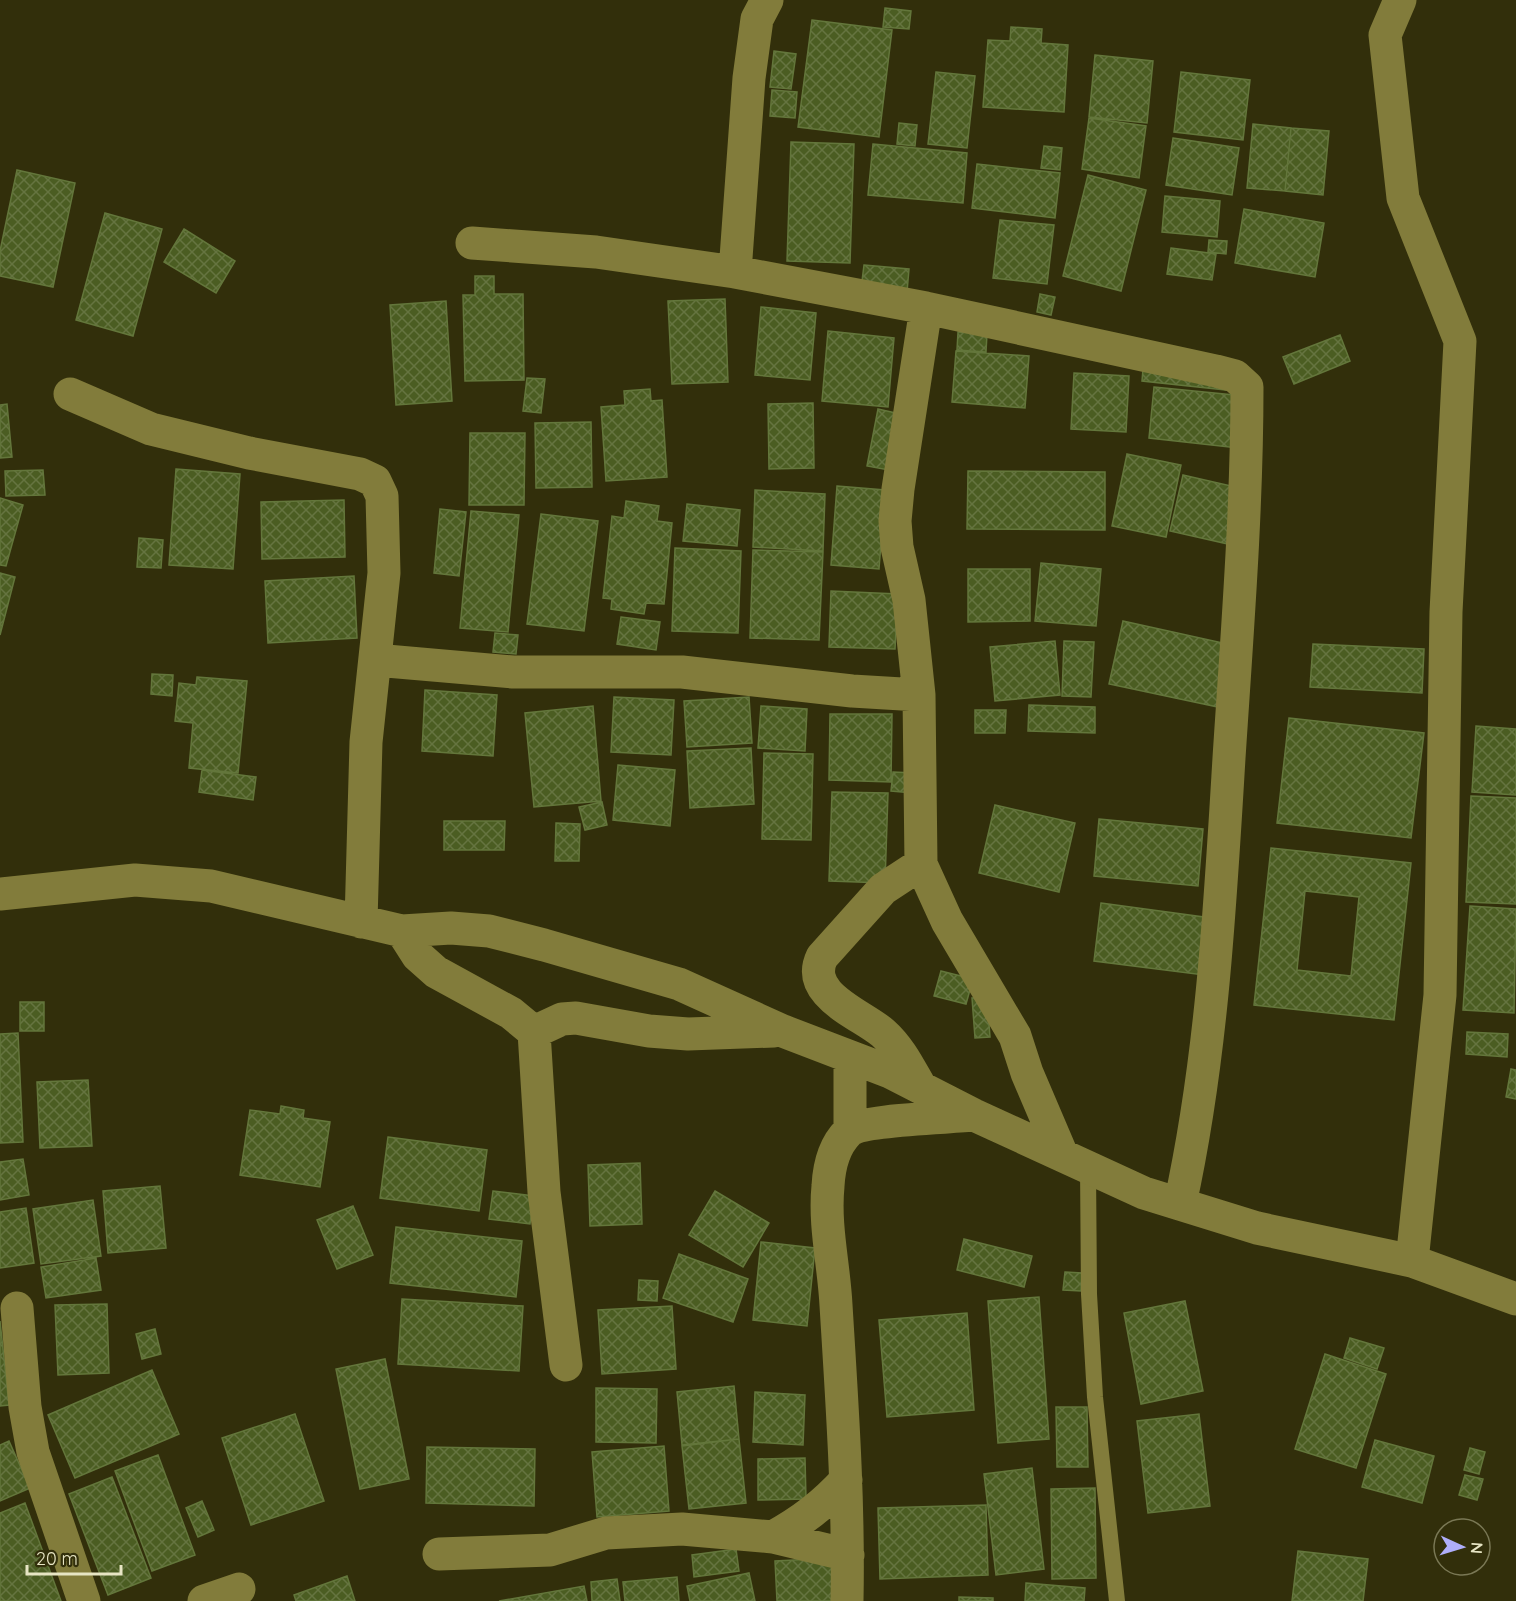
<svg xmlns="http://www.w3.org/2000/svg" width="1516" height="1601" font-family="Quicksand,sans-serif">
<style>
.building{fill:url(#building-cross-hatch);stroke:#63763b;stroke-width:1.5;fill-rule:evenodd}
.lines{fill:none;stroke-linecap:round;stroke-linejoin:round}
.service{stroke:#827c3b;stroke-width:16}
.minor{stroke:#827c3b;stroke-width:33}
</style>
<defs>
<pattern id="building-cross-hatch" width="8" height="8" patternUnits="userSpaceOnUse" patternTransform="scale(1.5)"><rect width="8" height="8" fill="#4b5d22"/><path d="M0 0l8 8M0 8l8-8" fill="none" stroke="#657440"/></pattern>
</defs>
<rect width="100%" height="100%" fill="#322f0b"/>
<path class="building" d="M885 8 911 11 909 29 883 27Z
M812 20 892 30 879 137 798 127Z
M1011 27 1042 29 1041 43 1068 45 1064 112 983 107 988 40 1010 41Z
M774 51 796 54 791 89 770 87Z
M1095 55 1153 61 1147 123 1089 117Z
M936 72 975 76 967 148 928 144Z
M1181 72 1250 80 1243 140 1174 132Z
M772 90 797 92 795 118 770 116Z
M1089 118 1146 126 1139 178 1082 169Z
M899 123 917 125 915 146 897 144Z
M1253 124 1291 128 1285 191 1247 188Z
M1291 128 1329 131 1323 195 1285 191Z
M1173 138 1239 148 1232 195 1166 185Z
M791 142 854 144 850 263 787 261Z
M873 144 967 153 963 203 868 195Z
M1044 146 1062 148 1060 170 1041 168Z
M977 164 1060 173 1055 218 972 208Z
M17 170 75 183 53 287 0 276V251Z
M1088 175 1146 190 1121 291 1063 276Z
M1165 196 1220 201 1217 237 1162 232Z
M1244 209 1324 223 1315 277 1235 263Z
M105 213 162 229 133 336 76 320Z
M1000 220 1054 225 1047 284 993 278Z
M184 229 235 261 216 293 164 262Z
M1209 240 1227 241 1226 254 1208 252Z
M1171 248 1216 254 1212 280 1167 274Z
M864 265 909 269 907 292 861 289Z
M475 276H494V294H523L524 380 465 381 463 295H475Z
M1040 294 1055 297 1051 315 1037 312Z
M725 299 728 382 672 384 668 301Z
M446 301 452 401 396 405 390 305Z
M761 307 816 313 810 380 755 375Z
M828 331 894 338 888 407 822 401Z
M958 332 987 334 986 352 957 350Z
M1340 335 1350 361 1294 384 1283 357Z
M956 351 1029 356 1025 408 952 402Z
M1143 369 1235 391 1142 381Z
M1074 373 1129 376 1126 432 1071 429Z
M527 378 545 379 541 413 523 411Z
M1154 387 1244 396 1238 448 1149 438Z
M650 389 651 401 662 400 667 477 606 481 601 407 625 405 624 391Z
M813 403 814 468 769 469 768 404Z
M7 404 12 457 0 458V405Z
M878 409 905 415 894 471 867 466Z
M591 422 592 487 536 488 535 423Z
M470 433H525L524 505H469Z
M1127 454 1181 465 1166 537 1112 526Z
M176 469 240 474 233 569 169 565Z
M43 470 45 495 6 496 5 471Z
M968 471 1105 472V530L967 529Z
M1183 475 1240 488 1228 544 1170 531Z
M837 486 885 490 879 569 831 565Z
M755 490 825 494 823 551 753 547Z
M0 498 23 505 6 566 0 565Z
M344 500 345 557 262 559 261 502Z
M626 501 659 506 657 521 672 523 664 604 646 603 644 614 611 609 612 599 603 598 612 516 624 518Z
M687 504 740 510 737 546 683 541Z
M440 509 466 512 459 576 434 573Z
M471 511 519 515 508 632 460 628Z
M541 514 598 521 584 631 527 624Z
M139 538 163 540 161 568 137 567Z
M675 548 741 551 738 633 672 631Z
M753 550 823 552 819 640 750 638Z
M1041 563 1101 569 1096 626 1035 621Z
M968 569H1030V621L968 622Z
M0 573 15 577 0 635Z
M354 576 357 638 268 643 265 581Z
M831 591 898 594 895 649 829 647Z
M621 617 660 622 656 650 617 644Z
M1123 621 1232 645 1218 707 1109 684Z
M495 633 518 635 516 654 493 652Z
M1055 641 1060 695 995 701 990 647Z
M1064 641 1094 642 1091 697 1062 696Z
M1313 644 1424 649 1422 693 1310 687Z
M152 674 173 675 172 696 151 694Z
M197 677 247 681 238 773 189 768 193 723 175 721 179 683 196 685Z
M425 690 497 695 493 756 422 751Z
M614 697 674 700 671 755 611 752Z
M749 697 752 743 687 747 684 701Z
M1029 705 1095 707V733L1028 731Z
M593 706 601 801 534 807 525 713Z
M761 706 807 709 805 751 758 748Z
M975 710H1006L1005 733H975Z
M830 714H892L891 782 829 780Z
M1289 718 1424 733 1411 838 1277 823Z
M1476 726 1516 729V795L1472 792Z
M751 748 754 804 690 808 687 751Z
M764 753 813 754 811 840 762 839Z
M618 765 675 770 670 826 613 820Z
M202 770 256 777 253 800 199 792Z
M893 772 914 773 913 793 891 791Z
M832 792 888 793 885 883 829 881Z
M1471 796 1516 798V904L1466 902Z
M602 802 607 825 585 830 579 807Z
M995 805 1075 823 1059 892 979 873Z
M1099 819 1203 829 1198 886 1094 876Z
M444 821H505L504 850H444Z
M556 823 580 824 579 861H555Z
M1271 848 1411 863 1394 1020 1254 1005ZM1305 891 1359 897 1351 976 1297 970Z
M1101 903 1211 918 1204 975 1094 961Z
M1470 906 1516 909 1514 1013 1463 1010Z
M941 971 973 979 966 1004 934 996Z
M987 997 990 1037 975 1038 972 998Z
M20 1002H44V1031H20Z
M1467 1032 1508 1034 1507 1057 1466 1054Z
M18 1033 23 1142 0 1143V1034Z
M1511 1069 1516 1070V1099L1506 1097Z
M88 1080 92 1146 40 1148 37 1082Z
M281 1106 304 1110 303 1118 330 1122 320 1187 240 1175 250 1110 280 1114Z
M388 1137 487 1150 479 1211 380 1198Z
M23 1159 29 1195 0 1200V1162Z
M640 1163 642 1224 590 1226 588 1165Z
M160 1186 166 1248 108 1253 103 1191Z
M493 1191 534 1196 530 1224 489 1219Z
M715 1191 769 1223 743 1267 689 1235Z
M93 1200 101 1256 41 1264 33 1209Z
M353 1206 373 1255 337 1269 317 1220Z
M26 1208 34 1263 0 1268V1212Z
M396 1227 522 1241 516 1297 390 1283Z
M964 1239 1032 1256 1024 1287 957 1270Z
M761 1242 815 1248 807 1326 753 1320Z
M679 1254 748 1279 733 1322 663 1298Z
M96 1258 101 1290 46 1298 41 1267Z
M1065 1272 1082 1273 1081 1291 1063 1290Z
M639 1280 658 1281 657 1301 638 1300Z
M1039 1297 1049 1439 998 1443 988 1301Z
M402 1299 523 1306 519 1371 398 1364Z
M1185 1301 1203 1391 1141 1404 1124 1313Z
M107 1304 109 1373 58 1375 55 1305Z
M672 1306 676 1369 602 1374 598 1310Z
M967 1313 974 1410 887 1417 879 1320Z
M0 1321 9 1405 0 1406Z
M155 1329 161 1354 142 1359 136 1334Z
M1350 1338 1384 1348 1377 1369 1344 1358Z
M1325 1354 1386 1374 1356 1468 1295 1449Z
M385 1359 409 1479 360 1489 336 1369Z
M152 1370 179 1434 75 1478 48 1415Z
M734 1386 739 1439 682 1445 677 1392Z
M596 1388 657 1389 656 1443 596 1442Z
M755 1392 805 1395 803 1445 753 1442Z
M1056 1407H1087L1088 1467H1057Z
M295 1414 324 1501 251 1525 222 1438Z
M1199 1414 1210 1506 1148 1513 1137 1421Z
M739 1439 746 1503 689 1509 682 1446Z
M1375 1440 1434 1456 1422 1503 1362 1487Z
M9 1441 30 1488 0 1501V1445Z
M664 1446 669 1511 597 1517 592 1452Z
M427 1447 535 1449 534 1506 426 1503Z
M1470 1448 1485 1452 1479 1474 1464 1470Z
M158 1455 195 1555 152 1571 115 1471Z
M805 1458 806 1499 758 1500V1459Z
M1032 1468 1044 1569 996 1575 984 1474Z
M1465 1475 1483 1479 1477 1500 1459 1495Z
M112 1477 151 1578 108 1595 69 1494Z
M1095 1488 1096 1578 1052 1579 1051 1489Z
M202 1501 214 1530 198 1537 186 1508Z
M25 1503 61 1601H0V1513Z
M986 1505 988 1575 880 1579 878 1508Z
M736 1549 739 1571 694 1577 692 1555Z
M1298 1551 1368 1559 1363 1601H1292Z
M833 1558 835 1601H777L775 1561Z
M749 1573 755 1601H690L687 1586Z
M347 1576 355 1601H296L294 1595Z
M677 1577 679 1601H625L623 1582Z
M617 1579 620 1601H592L591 1582Z
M1026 1583 1085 1588 1084 1601H1025Z
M584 1586 587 1601H499Z
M959 1597 993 1598V1601H959Z"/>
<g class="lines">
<path class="service" d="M1088 1167 1089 1294 1095 1397 1117 1601"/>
<path class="minor" d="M1400 0 1385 35 1403 198 1460 341 1446 612 1440 995 1412 1261
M472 243 596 252 735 272 926 308 1216 371 1235 376 1247 387C1247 510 1237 635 1229 758 1220 907 1212 1058 1180 1204
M735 272 749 78 757 19 767 0
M926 308 898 489 895 521 897 547 909 600 919 695 921 864 947 921 1015 1036 1027 1073 1062 1155
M70 394 151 429 249 453 360 474 375 481 382 496 384 573 366 742 361 922
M375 660 513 672H682L852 691 919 695
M0 894 135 880 211 886 402 931 451 928 489 931 544 945 679 984 783 1031 890 1072 974 1115 1144 1193 1257 1228 1412 1261 1516 1299
M402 931 418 956 436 972 511 1013 534 1032 544 1192 566 1365
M534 1032 562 1019 576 1018 649 1031 688 1034 774 1031
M850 1057V1130
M921 1088C910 1069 900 1048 883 1033 861 1014 804 995 822 957L883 889 921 864
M17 1308 25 1407 33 1452 84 1601
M773 1537C802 1521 823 1505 846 1480
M439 1554 550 1550 606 1533 682 1529 773 1537 848 1555
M204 1601 239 1589
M847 1601C849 1502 842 1403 836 1305 834 1265 824 1226 828 1186 829 1167 834 1146 848 1132 862 1119 950 1118 974 1115"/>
</g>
<g transform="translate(1462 1547) rotate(94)"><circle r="28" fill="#322f0b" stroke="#7a7855" stroke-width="1.5"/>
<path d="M0-4.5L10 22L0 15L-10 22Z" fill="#afaefa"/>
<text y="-9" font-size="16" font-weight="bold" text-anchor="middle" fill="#e7e5c4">N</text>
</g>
<path d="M27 1565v9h94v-9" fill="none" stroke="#e7e5c4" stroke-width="3"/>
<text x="36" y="1565" font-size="18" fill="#e7e5c4" stroke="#322f0b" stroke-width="4.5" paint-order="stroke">20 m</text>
</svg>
